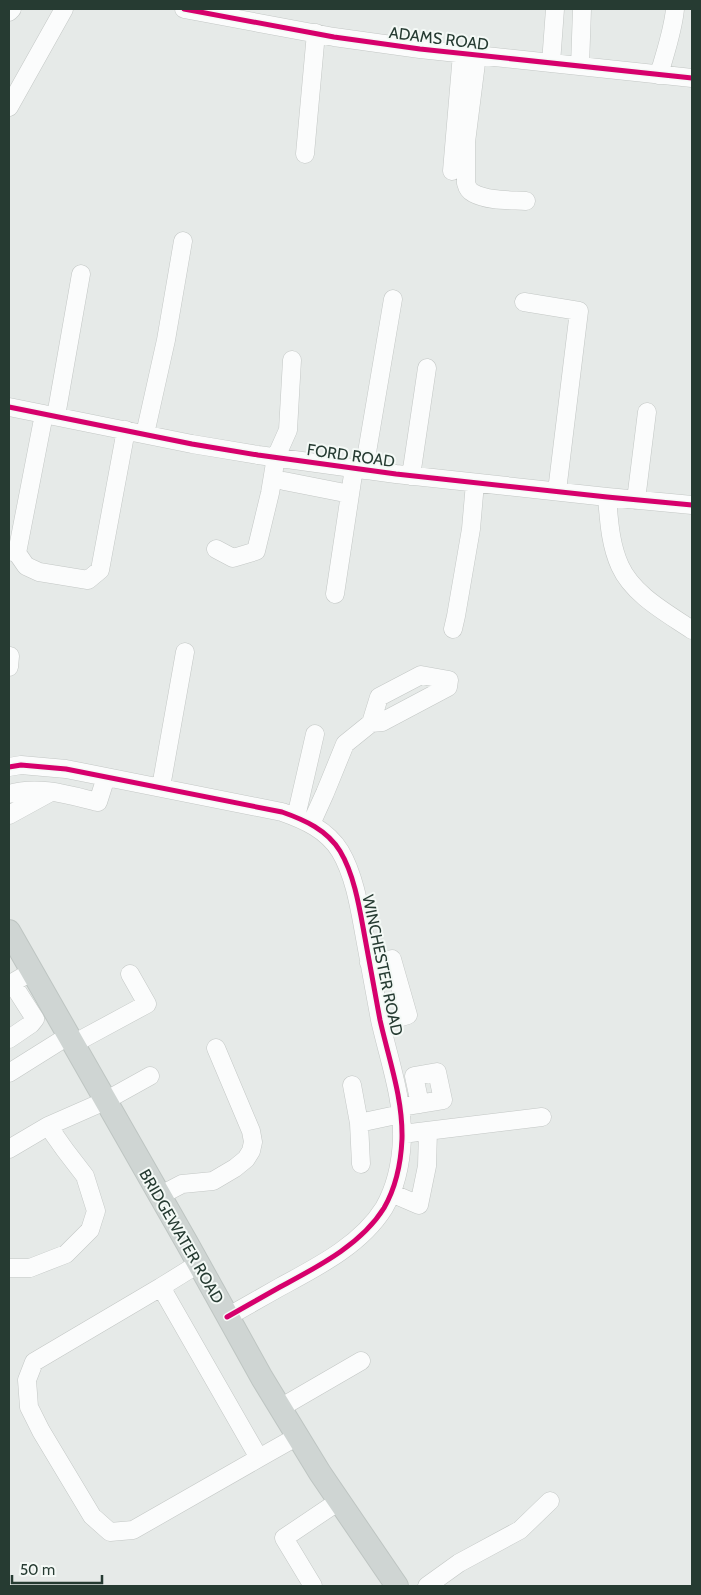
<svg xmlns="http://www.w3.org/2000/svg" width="701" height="1595" font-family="Cabin,sans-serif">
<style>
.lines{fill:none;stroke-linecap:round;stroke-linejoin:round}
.minor-casing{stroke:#c3c7c5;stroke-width:19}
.major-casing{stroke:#bec5c2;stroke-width:24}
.minor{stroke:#fbfcfc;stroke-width:18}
.major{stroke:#cfd5d3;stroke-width:22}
.cycleway-casing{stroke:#f4f9f6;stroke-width:8}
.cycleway{stroke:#d6006c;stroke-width:5}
.labels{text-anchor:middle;stroke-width:4;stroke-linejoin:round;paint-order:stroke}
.street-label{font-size:16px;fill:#263b32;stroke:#f4f9f6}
</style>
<rect width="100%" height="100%" fill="#e6eae8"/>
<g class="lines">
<defs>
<path id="minor" d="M184 9 334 37 420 49 692 78
M9 12 12 9
M477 55 466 142V183C467 187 469 191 473 193 488 201 509 200 526 201
M551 63 555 9
M580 66 582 9
M659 75C665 53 673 31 675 9
M9 107 64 9
M305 154 316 33
M452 171 462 54
M524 302 579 311 557 491
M9 407 192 444 258 455 396 474 607 497 692 505
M56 416 81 274
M145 434 166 340 183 241
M364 470 393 299
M411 476 427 368
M284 481 350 494
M607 497C609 520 610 544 620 566 633 595 667 613 692 630
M636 500 647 412
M216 549 233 558 256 551 270 493 276 457 288 430 292 360
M9 551 17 553 44 414
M17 553 26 566 39 572 88 580 100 570 126 430
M335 594 354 468
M453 629 456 616 471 529 475 483
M9 667 10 656
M9 767 21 765 66 769 282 812C305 820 327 830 340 851 355 876 360 911 365 938 370 966 375 993 380 1020 389 1060 403 1098 402 1139 401 1162 396 1187 384 1208 361 1245 317 1267 280 1287 262 1297 245 1307 227 1317
M161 787 185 652
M9 794C38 785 69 795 98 802L106 777
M9 815 51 792
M296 817 315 734
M311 824 325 793 345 744 371 723 382 722 448 687 449 680 421 675 379 697 371 723
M369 963 392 959 408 1015 381 1023
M9 1039 31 1024 35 1019 12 983 31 972
M73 1044 147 1004 130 974
M9 1073 68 1036
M352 1085 359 1123 401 1114
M400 1107 443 1100 437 1072 414 1076 420 1104
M359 1123 361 1164
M402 1134 542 1117
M9 1149 48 1126
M391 1193 419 1205 427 1166 428 1131
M159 1196 182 1184 213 1181 235 1168 246 1159 251 1151 253 1142 251 1131 216 1048
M198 1264 161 1287 259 1458 298 1436
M9 1268H30L66 1254 90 1230 96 1211 85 1176 65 1150 48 1126 105 1101 150 1076
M161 1287 34 1362 27 1380 29 1407 41 1431 92 1516 110 1532 133 1530 259 1458
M280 1408 361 1361
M313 1586 284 1538 339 1501
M427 1586 459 1563 520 1530 550 1501"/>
<path id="major" d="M9 931 187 1243 262 1378 320 1473 397 1586"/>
</defs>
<use href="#minor" class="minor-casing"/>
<use href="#major" class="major-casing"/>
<use href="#minor" class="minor"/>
<use href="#major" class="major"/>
<defs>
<path id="cycleway" d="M184 9 334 37 420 49 692 78
M9 407 192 444 258 455 396 474 607 497 692 505
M9 767 21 765 66 769 282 812C305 820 327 830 340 851 355 876 360 911 365 938 370 966 375 993 380 1020 389 1060 403 1098 402 1139 401 1162 396 1187 384 1208 361 1245 317 1267 280 1287 262 1297 245 1307 227 1317"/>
</defs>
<use href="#cycleway" class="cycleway-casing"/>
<use href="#cycleway" class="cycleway"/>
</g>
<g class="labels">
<g class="street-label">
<text transform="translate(439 38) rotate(7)" y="6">ADAMS ROAD</text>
<text transform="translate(351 455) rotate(8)" y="6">FORD ROAD</text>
<text transform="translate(383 965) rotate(78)" y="6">WINCHESTER ROAD</text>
<text transform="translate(182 1236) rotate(60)" y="6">BRIDGEWATER ROAD</text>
</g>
</g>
<rect width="701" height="1595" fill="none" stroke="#263b32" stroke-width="20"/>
<path d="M12 1575v8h90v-8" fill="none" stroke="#263b32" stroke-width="2.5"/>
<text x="20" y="1575" font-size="15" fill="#263b32" stroke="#f4f9f6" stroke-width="4" paint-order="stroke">50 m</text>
</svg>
